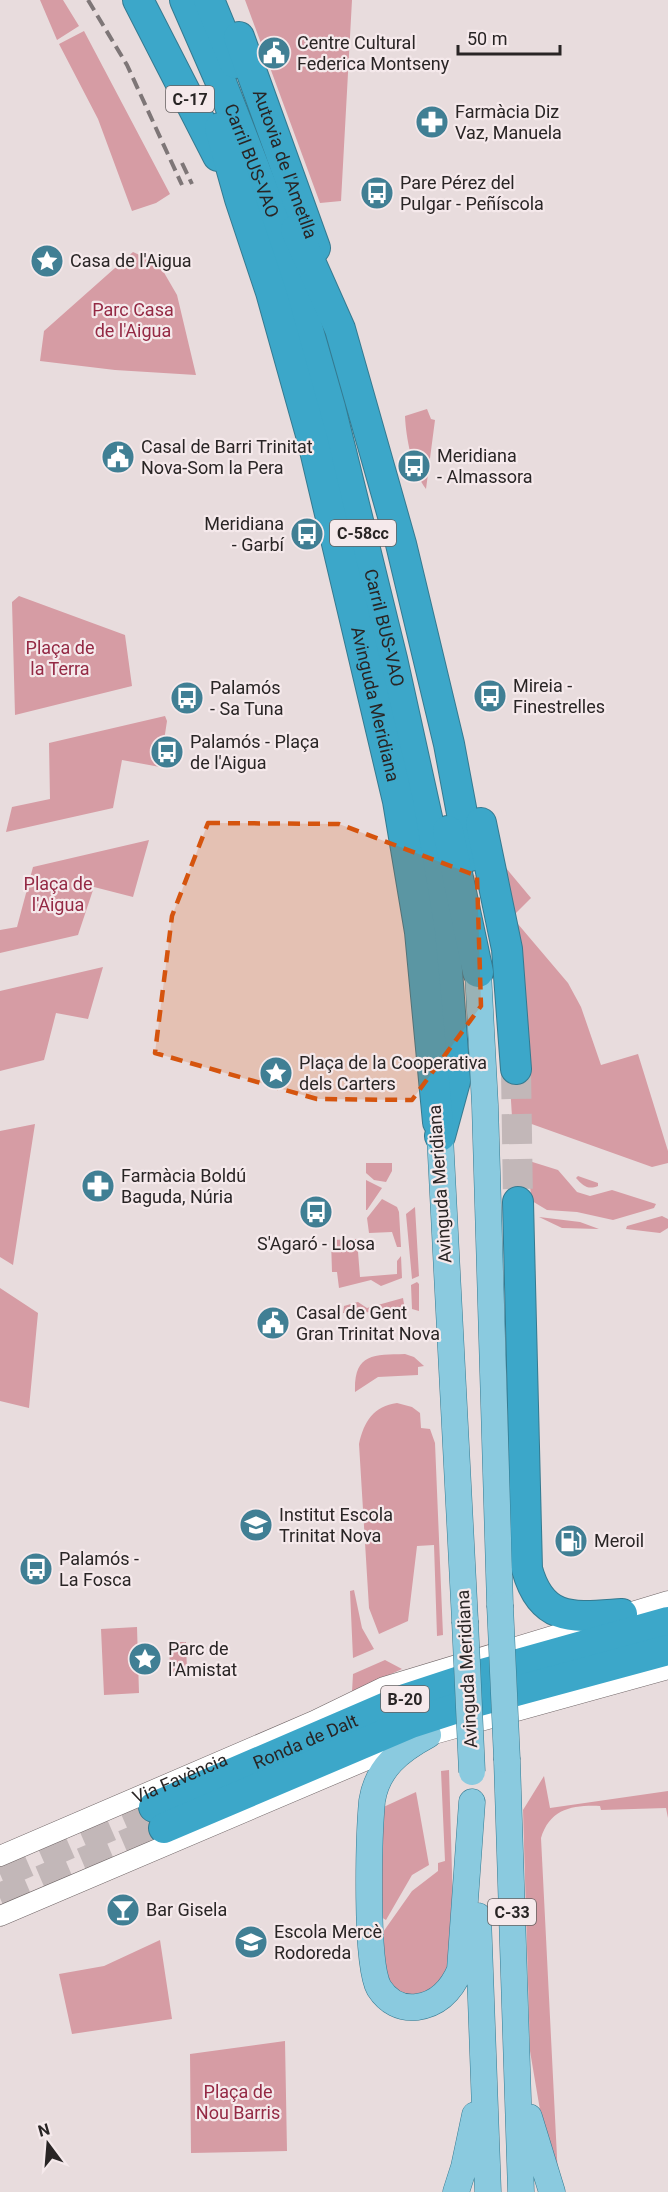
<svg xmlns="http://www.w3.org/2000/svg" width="668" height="2192" font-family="Roboto,sans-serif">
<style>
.green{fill:#d69ca4}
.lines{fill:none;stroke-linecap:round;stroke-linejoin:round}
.highway-tunnel{stroke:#c2b7b8;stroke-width:30;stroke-dasharray:30 15;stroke-linecap:butt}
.minor-casing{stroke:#6e6465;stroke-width:21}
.major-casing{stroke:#357a90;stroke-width:27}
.highway-casing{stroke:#357a90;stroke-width:32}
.minor{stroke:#fff;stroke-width:20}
.major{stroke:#8acadf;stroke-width:26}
.highway{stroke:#3ca7c9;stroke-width:30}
.rail{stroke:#7e7677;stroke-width:4;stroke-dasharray:12 6;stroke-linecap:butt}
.major-bridge-casing{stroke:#357a90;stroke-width:27;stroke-linecap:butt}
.major-bridge{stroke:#8acadf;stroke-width:26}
.marked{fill:#d5540e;fill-opacity:0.2;stroke:#d5540e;stroke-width:4.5;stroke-dasharray:12 8;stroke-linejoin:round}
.labels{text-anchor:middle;stroke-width:4.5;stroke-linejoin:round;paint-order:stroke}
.shield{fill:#f5e9eb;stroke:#666060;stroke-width:1.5}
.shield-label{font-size:16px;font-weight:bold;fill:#292525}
.poi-label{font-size:18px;fill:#292525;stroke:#f5e9eb;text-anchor:start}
.street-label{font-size:18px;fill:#292525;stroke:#f5e9eb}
.park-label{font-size:18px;fill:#942944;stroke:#f5e9eb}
</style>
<rect width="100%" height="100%" fill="#e8dcdd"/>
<path class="green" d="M40 0H63L79 26 57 40Z
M245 0H352L341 201 320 203Z
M84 31 170 194 156 203 132 211 98 119 59 44Z
M133 252 159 264 177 295 196 375 115 370 40 361 44 331Z
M427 409 431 419 435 420 426 489C412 470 406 438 405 416Z
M19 596 125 635 132 686 15 715 12 602Z
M165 716 167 721 160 767 122 760 113 808 6 832 12 807 50 799 49 743Z
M149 840 133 897 94 887 78 935 0 953V930L17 927 33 867Z
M496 856 531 898 512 917 568 983 581 1007 601 1065 638 1054 668 1151V1163L652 1167 512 1117Z
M103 967 88 1019 56 1013 44 1060 0 1071V991Z
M35 1124 13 1265 0 1257V1131Z
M526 1160 558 1170 577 1192 590 1196 612 1190 656 1204 654 1208 613 1220 577 1212 547 1210 532 1201 529 1180 522 1177V1166Z
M366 1163H392V1171L386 1182 374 1180 366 1173Z
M578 1176 598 1183V1186C588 1190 583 1186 576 1178Z
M366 1180 382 1188 367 1210H366Z
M382 1199 397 1207 399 1212 401 1247H397L392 1232 369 1233 367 1218Z
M415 1207 419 1276 412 1279 406 1214Z
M662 1216 668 1219V1228L660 1233 626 1229 627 1226Z
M539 1217 580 1222 599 1229 562 1228Z
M357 1239 360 1277 397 1274V1261L401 1256 402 1278 381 1286 371 1280 339 1288 337 1272H332L331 1240Z
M417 1282 419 1284V1311L412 1309 411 1285Z
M0 1288 38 1313 29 1408 0 1401Z
M403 1298 405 1310 403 1311 343 1313 344 1306 358 1302 367 1308Z
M405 1354 414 1357 424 1366 418 1367V1375L378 1377 355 1392C354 1353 373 1355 405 1354Z
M397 1403 412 1407 420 1413 421 1428 430 1429 435 1443 443 1635 437 1636 434 1545 417 1546 408 1621 379 1634 369 1608 359 1444C364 1421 374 1406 397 1403Z
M354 1590 362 1628 374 1649 353 1658 350 1591Z
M137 1627 139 1693 104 1695 101 1629Z
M169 1642H186L187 1671 170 1672Z
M385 1660 402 1669 352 1692 353 1674Z
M449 1770 454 1940 444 1983 411 2000 387 1985 381 1935 412 1891 438 1871V1863L445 1861 441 1771Z
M544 1776 550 1808 668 1791V1818L666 1808 601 1810 600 1806C572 1805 550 1809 541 1838L558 2177 541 2116 530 2051 523 1810Z
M416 1792 429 1865 412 1875 386 1920 376 1914 377 1810Z
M160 1940 172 2019 72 2034 59 1974 104 1966Z
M285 2041 287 2151 191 2153 190 2054Z"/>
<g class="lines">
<path class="highway-tunnel" d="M516 1069 518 1202
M0 1874 154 1807
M0 1898 164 1828"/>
<defs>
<g id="minor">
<path id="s1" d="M0 1856 314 1721 384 1687 668 1601"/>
<path d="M0 1916 416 1739 668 1669"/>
</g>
<path id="major" d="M478 972 485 1105 500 1605
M440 1136 465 1621
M428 1735C400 1750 377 1768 372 1801 369 1834 365 1963 379 1988 388 2002 401 2009 417 2007 439 2004 452 1989 460 1970L472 1802
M507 1760 521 2192
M478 1916 488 2192
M529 2117 552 2192
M456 2192 464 2167 475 2115"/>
<g id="highway">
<path d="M138 0 218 156"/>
<path id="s2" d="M185 0 220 80 282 239 330 407 392 659 430 831 444 929 455 1081 440 1136"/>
<path d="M209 0 235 63"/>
<path id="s3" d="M239 37 315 248"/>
<path id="s4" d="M220 128 240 199 271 292 313 442 398 801 420 932 438 1122"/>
<path d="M296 230 340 329 401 544 449 744 470 856"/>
<path d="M481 823 507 949 516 1069"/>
<path d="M448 831 478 972"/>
<path d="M518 1202 527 1569C542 1624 576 1617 622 1614"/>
<path id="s5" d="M154 1807 405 1699 475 1676 668 1622"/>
<path d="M164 1828 411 1723 479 1701 668 1650"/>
</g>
</defs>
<use href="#minor" class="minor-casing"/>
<use href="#major" class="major-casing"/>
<use href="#highway" class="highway-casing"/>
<use href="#minor" class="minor"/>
<use href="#major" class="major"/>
<use href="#highway" class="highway"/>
<path class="rail" d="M88 0 127 65 182 185
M182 163 192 184"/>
<defs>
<path id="major-bridge" d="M500 1605 507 1760
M465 1621 472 1772"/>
</defs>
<use href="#major-bridge" class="major-bridge-casing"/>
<use href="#major-bridge" class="major-bridge"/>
</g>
<path class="marked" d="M208 823 339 824 477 876 481 1006 412 1100 317 1099 155 1053 172 916Z"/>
<defs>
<symbol id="civic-disc" viewBox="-11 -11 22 22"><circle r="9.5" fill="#407f94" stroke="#f5e9eb"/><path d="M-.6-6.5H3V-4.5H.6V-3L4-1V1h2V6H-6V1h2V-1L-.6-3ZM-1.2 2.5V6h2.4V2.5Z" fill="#fff"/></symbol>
<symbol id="pharmacy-disc" viewBox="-11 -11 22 22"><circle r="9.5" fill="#407f94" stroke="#f5e9eb"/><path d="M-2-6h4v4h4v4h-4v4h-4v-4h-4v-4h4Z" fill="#fff"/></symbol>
<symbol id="bus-disc" viewBox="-11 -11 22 22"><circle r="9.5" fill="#407f94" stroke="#f5e9eb"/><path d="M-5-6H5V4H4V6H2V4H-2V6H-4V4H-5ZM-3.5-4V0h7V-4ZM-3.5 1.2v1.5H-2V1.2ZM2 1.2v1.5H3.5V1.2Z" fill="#fff"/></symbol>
<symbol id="sight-disc" viewBox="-11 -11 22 22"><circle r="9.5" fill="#407f94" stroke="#f5e9eb"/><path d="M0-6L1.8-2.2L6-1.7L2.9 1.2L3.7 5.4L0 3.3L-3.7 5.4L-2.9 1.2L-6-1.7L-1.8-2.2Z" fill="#fff"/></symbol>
<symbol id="school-disc" viewBox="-11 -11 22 22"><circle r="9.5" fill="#407f94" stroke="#f5e9eb"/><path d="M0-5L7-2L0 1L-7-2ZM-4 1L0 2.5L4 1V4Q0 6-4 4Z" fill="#fff"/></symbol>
<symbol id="fuel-disc" viewBox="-11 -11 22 22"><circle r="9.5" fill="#407f94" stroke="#f5e9eb"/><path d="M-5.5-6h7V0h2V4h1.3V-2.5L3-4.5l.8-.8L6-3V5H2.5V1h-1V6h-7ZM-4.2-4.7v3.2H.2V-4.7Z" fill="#fff"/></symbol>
<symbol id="bar-disc" viewBox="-11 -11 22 22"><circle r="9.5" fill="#407f94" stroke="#f5e9eb"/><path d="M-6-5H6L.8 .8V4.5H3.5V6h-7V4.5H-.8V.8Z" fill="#fff"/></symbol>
</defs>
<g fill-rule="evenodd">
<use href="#civic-disc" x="255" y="34" width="38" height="38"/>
<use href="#pharmacy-disc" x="413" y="103" width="38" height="38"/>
<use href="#bus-disc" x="358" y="174" width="38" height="38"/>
<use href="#sight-disc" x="28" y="242" width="38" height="38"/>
<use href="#civic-disc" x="99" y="438" width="38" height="38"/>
<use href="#bus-disc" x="395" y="447" width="38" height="38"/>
<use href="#bus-disc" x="288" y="515" width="38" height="38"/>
<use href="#bus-disc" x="471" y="677" width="38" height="38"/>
<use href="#bus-disc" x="168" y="679" width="38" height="38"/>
<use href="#bus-disc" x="148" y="733" width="38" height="38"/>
<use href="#sight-disc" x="257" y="1054" width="38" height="38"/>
<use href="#pharmacy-disc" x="79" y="1167" width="38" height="38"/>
<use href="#bus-disc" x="297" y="1193" width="38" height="38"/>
<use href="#civic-disc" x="254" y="1304" width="38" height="38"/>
<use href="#school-disc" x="237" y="1506" width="38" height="38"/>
<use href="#fuel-disc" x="552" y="1522" width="38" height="38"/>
<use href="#bus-disc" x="17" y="1550" width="38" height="38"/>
<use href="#sight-disc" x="126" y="1640" width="38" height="38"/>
<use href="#bar-disc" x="104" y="1891" width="38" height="38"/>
<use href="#school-disc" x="232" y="1923" width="38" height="38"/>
</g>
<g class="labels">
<g class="shield">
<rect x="166" y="86" width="48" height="26" rx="4.5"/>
<rect x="330" y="520" width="66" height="26" rx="4.5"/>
<rect x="381" y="1686" width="48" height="26" rx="4.5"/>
<rect x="488" y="1899" width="48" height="26" rx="4.5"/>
</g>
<g class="shield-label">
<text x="190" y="105">C-17</text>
<text x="363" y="539">C-58cc</text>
<text x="405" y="1705">B-20</text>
<text x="512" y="1918">C-33</text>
</g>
<g class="poi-label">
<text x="297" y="49">Centre Cultural<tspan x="297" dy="21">Federica Montseny</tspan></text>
<text x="455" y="118">Farmàcia Diz<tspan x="455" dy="21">Vaz, Manuela</tspan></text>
<text x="400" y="189">Pare Pérez del<tspan x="400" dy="21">Pulgar - Peñíscola</tspan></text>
<text x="70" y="267">Casa de l'Aigua</text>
<text x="141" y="453">Casal de Barri Trinitat<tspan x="141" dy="21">Nova-Som la Pera</tspan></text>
<text x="437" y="462">Meridiana<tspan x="437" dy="21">- Almassora</tspan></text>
<text x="284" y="530" text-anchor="end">Meridiana<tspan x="284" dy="21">- Garbí</tspan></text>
<text x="513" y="692">Mireia -<tspan x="513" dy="21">Finestrelles</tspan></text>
<text x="210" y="694">Palamós<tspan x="210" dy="21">- Sa Tuna</tspan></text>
<text x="190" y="748">Palamós - Plaça<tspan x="190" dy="21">de l'Aigua</tspan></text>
<text x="299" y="1069">Plaça de la Cooperativa<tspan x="299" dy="21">dels Carters</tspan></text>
<text x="121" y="1182">Farmàcia Boldú<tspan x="121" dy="21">Baguda, Núria</tspan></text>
<text x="316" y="1250" text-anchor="middle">S'Agaró - Llosa</text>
<text x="296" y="1319">Casal de Gent<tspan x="296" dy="21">Gran Trinitat Nova</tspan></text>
<text x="279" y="1521">Institut Escola<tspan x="279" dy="21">Trinitat Nova</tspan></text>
<text x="594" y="1547">Meroil</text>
<text x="59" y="1565">Palamós -<tspan x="59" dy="21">La Fosca</tspan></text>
<text x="168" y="1655">Parc de<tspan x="168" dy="21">l'Amistat</tspan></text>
<text x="146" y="1916">Bar Gisela</text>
<text x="274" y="1938">Escola Mercè<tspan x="274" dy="21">Rodoreda</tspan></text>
</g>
<g class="street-label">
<text dy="6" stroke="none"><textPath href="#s2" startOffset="174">Carril BUS-VAO</textPath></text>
<text dy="6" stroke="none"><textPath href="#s3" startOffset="135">Autovia de l'Ametlla</textPath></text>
<text dy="6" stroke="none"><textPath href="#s2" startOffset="660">Carril BUS-VAO</textPath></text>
<text dy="6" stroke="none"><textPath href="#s4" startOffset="597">Avinguda Meridiana</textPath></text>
<text transform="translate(440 1184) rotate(-94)" y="6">Avinguda Meridiana</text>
<text transform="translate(467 1669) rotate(-93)" y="6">Avinguda Meridiana</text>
<text dy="6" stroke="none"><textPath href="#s5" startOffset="165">Ronda de Dalt</textPath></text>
<text dy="6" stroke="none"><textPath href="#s1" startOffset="196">Via Favència</textPath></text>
</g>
<g class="park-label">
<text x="133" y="316">Parc Casa<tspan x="133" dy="21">de l'Aigua</tspan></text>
<text x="60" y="654">Plaça de<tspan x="60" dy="21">la Terra</tspan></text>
<text x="58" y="890">Plaça de<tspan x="58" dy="21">l'Aigua</tspan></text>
<text x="238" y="2098">Plaça de<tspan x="238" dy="21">Nou Barris</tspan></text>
</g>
</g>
<g transform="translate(48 2144) rotate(344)" stroke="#f5e9eb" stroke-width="4.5" paint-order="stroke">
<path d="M0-4.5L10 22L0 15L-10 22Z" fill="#292525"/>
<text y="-9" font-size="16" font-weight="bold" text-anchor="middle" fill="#292525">N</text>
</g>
<path d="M458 45v9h102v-9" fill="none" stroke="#292525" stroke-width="3"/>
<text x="467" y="45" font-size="18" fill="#292525" stroke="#f5e9eb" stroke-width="4.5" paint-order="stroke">50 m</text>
</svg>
